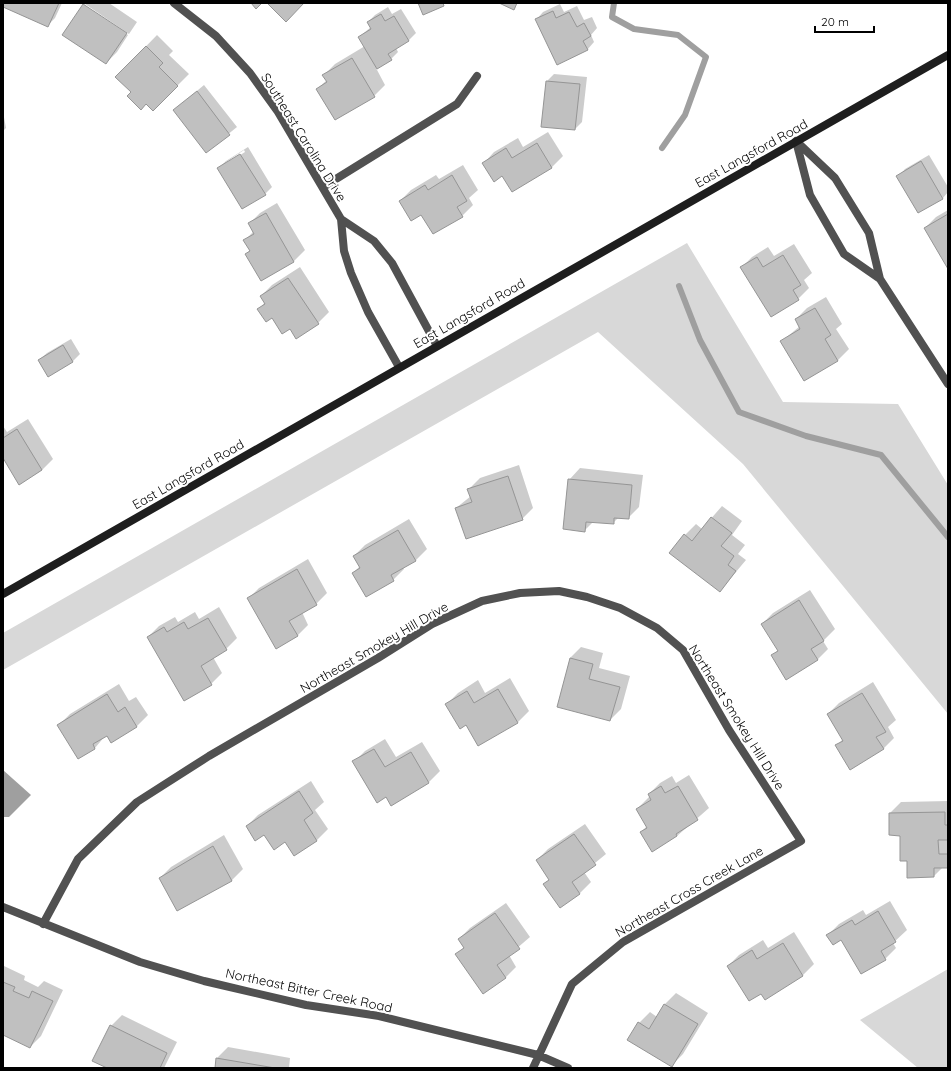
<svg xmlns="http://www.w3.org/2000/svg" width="951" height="1071" font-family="Quicksand,sans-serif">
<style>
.green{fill:#d8d8d8}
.water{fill:#9f9f9f}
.shadow{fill:#0003;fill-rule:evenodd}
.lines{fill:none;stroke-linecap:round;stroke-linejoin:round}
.stream{stroke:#9f9f9f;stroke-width:6}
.building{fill:#c0c0c0;stroke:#959595}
.street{stroke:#515151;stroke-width:8}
.secondary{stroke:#1e1e1e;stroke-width:8}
.labels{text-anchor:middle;stroke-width:4;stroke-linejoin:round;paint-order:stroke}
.street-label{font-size:13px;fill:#000;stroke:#fff}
</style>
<rect width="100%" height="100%" fill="#fff"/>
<path class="green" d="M687 243 783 402 898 404 948 485V714L743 464 598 332 3 670V633Z
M948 969V1068H918L860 1020Z"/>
<path class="water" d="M3 770 31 795 9 817H3Z"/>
<path class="shadow" d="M3 3H62L55 18 48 25 3 6Z
M86 3H109L137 22 129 34 85 4V6L128 35 117 52 106 63 84 5Z
M560 4 564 12 577 6 584 20 592 17 597 28 591 35 594 42 587 50 536 20 543 12Z
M388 7 392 14 401 9 416 33 408 41 396 48 398 52 391 59 376 68 385 85 374 96 336 119 317 89 327 80 324 75 335 64 365 46 359 37 371 27 368 22 375 15Z
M157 35 173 51 169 55 189 74 153 110 116 77Z
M554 74 587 77 582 122 575 129 547 81Z
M204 85 237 127 206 152 174 110Z
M3 112 6 128 3 131Z
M548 132 563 156 552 167 512 191 503 175 484 163 494 152 518 138 523 147Z
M248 147 272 187 265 194 219 168 226 161ZM244 150 245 152 226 164V162Z
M929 155 948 187V192L943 198 919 212 898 177 905 169Z
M463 165 478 190 469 198 473 205 462 216 422 213 400 201 411 190 436 175 439 179Z
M277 203 305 250 294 261 262 280 246 254 250 250 245 240 254 231 249 224 260 213Z
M948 210V267L925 228 936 217Z
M794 244 812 273 804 280 809 288 798 299 741 268 752 257 768 247 774 256Z
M300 267 329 312 318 323 290 328 259 309 265 302 261 296 272 285Z
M826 297 842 324 836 329 849 349 838 360 804 380 781 342 800 326 796 319 807 308Z
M71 339 80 354 73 361 39 360 47 353Z
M28 419 53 459 42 470 20 483 3 456V426L7 432Z
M519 465 533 508 522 519 456 508 471 496 468 490 480 478Z
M580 468 643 475 639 507 628 518 619 517 613 523 594 521 584 531 569 480Z
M722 506 742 521 732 535 745 545 738 554 746 560 720 591 685 535 696 524 702 529Z
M409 519 427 549 416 560 403 567 404 569 393 580 366 596 353 573 360 566 354 556 365 545Z
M308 559 327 593 316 604 302 612 308 625 297 636 248 599 259 588Z
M810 590 835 629 823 641 828 649 817 660 772 656 778 650 762 624 773 613Z
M219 607 237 638 226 649 213 657 222 673 211 684 148 637 159 626 175 617 178 622 195 612 199 619Z
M581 647 603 653 599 668 630 676 621 709 610 720 558 706 570 658Z
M510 678 529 711 518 722 479 745 467 724 447 704 458 693 478 680 485 693Z
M873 682 896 720 888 727 894 738 883 749 837 745 843 739 828 714 839 703Z
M119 684 129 701 136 697 148 715 137 726 112 741 107 734 105 736 95 748 79 757 59 725 70 714Z
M385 739 396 757 422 742 440 771 429 782 386 796 354 762 365 751Z
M689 775 709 808 677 836 641 832 647 826 637 809 650 796 649 794 660 783 672 776 676 783Z
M311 781 324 802 315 810 328 829 317 840 294 854 286 841 247 826 258 815Z
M948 801V867H943L934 876 908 860 901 835 890 813 901 802Z
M585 824 606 854 584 872 591 882 580 893 560 907 544 884 550 879 537 860 548 849Z
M224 835 243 869 232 880 178 910 160 878 171 867Z
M890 901 907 930 893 943 896 948 885 959 841 939 828 935 839 924 863 910 866 915Z
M506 903 530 937 509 955 516 967 505 978 457 954 465 946 459 939 470 928Z
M794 932 814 964 803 975 765 999 761 992 728 966 739 955 763 940 768 948Z
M4 966 25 976 24 980 38 987 44 981 63 990 41 1036 30 1047 3 1034Z
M676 993 708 1013 683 1054 672 1065 639 1023 650 1012 657 1017 665 1004Z
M122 1015 177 1042 164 1068H109L111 1026Z
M228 1047 290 1058 289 1068H216L217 1058Z"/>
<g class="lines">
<path class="stream" d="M614 3 612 17 634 29 678 35 706 57 685 115 662 148
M679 286 700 340 739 412 806 436 881 455 948 537"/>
</g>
<path class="building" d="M3 3H59L48 27 3 7Z
M251 3H262L256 9Z
M267 3H304L286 22Z
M418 3H443L444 6 423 15Z
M499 3H517L514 10Z
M83 4 127 33 106 64 62 35Z
M553 11 556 18 569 12 577 27 584 23 591 36 583 41 588 50 557 65 535 19Z
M381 14 385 21 394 16 409 41 388 54 392 60 377 69 358 37 371 29 367 22Z
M146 46 163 63 159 67 178 86 153 111 146 104 141 110 127 96 131 92 115 77Z
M352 58 375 97 335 120 316 89 327 82 322 75Z
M546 81 580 84 575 130 541 127Z
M197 91 230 135 206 153 173 110Z
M537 143 552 168 512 192 502 176 494 182 482 163 506 148 512 158Z
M240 154 266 195 242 209 217 168Z
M921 161 943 199 918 213 896 176Z
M452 175 467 201 457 207 463 217 433 234 421 215 411 221 399 201 425 185 428 190Z
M266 213 294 262 261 281 245 254 250 251 243 240 254 234 248 223Z
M948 214V269L924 228Z
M783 255 801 285 793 290 799 300 771 317 740 267 757 257 763 267Z
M288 278 319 324 296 339 290 329 282 334 272 318 266 322 257 309 265 304 260 296Z
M815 308 831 335 825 339 838 361 804 381 780 341 800 329 795 319Z
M63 345 73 362 48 377 38 360Z
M17 429 42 470 19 485 3 458V438Z
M508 476 523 520 466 539 455 508 472 502 467 489Z
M568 479 632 485 629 519 614 518V524L586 522 585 532 563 529Z
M711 517 732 533 721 546 734 556 728 565 736 571 720 592 669 553 684 534 692 541Z
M398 530 416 561 391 575 394 581 366 597 352 573 360 568 353 556Z
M297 569 317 605 289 621 298 636 276 649 247 598Z
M799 600 824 641 811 649 818 660 786 680 771 655 778 651 761 624Z
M208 618 227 650 201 666 212 685 184 701 147 637 164 627 167 632 184 622 188 629Z
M570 658 593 664 589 679 620 687 610 721 557 707Z
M498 689 518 723 478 746 466 725 460 729 445 704 467 691 474 703Z
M862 693 886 732 876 737 884 749 850 770 835 745 843 741 827 714Z
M107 694 118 712 125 707 137 727 111 743 107 736 93 744 95 749 78 759 57 725Z
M374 749 385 767 411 752 429 783 391 806 386 797 377 803 352 761Z
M661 786 665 793 678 786 698 820 676 834 677 836 652 852 640 832 647 828 636 809 651 800 648 794Z
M299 791 313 813 304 820 317 841 294 856 285 842 274 850 264 835 255 841 246 826Z
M945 812V825H948V840H938L939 854H948V868H934V877L907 878V861H900V836L889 835V813Z
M574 834 596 865 572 882 580 894 560 908 543 884 549 880 536 860Z
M213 846 232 881 177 911 159 878Z
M878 911 896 942 881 951 886 960 861 974 841 940 833 945 826 935 852 920 855 925Z
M495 913 520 949 497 965 506 978 483 994 455 954 464 948 458 939Z
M783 943 803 976 765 1000 761 994 749 1001 727 966 752 950 757 959Z
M3 982 15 987 13 991 29 998 32 991 53 1001 30 1048 3 1035Z
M664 1004 698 1024 672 1067 627 1040 638 1022 649 1029Z
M110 1025 167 1053 160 1068H107L92 1061Z
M216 1058 275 1068H215Z"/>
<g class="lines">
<path class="street" d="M174 3 216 36 250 73 278 112 341 219 344 251 351 273 368 312 399 367
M796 141 835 178 869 233 880 279 948 384
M796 141 810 195 844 254 880 279
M323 187 457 104 477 76
M341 219 374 241 392 263 437 346
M3 907 140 962 204 981 306 1005 379 1016 538 1055 568 1068
M43 924 78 859 137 802 209 756 378 658 432 624 482 601 520 593 559 591 587 597 620 608 657 628 683 650 729 730 801 841 623 942 572 984 533 1068"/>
<path class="secondary" d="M3 594 948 55"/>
</g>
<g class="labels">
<g class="street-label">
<text transform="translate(304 137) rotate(58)" y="5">Southeast Carolina Drive</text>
<text transform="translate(751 153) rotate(-29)" y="5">East Langsford Road</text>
<text transform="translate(469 313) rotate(-30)" y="5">East Langsford Road</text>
<text transform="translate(188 474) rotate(-30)" y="5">East Langsford Road</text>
<text transform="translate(374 647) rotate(-30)" y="5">Northeast Smokey Hill Drive</text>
<text transform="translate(737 717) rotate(58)" y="5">Northeast Smokey Hill Drive</text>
<text transform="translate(689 891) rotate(-30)" y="5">Northeast Cross Creek Lane</text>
<text transform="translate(309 990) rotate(12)" y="5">Northeast Bitter Creek Road</text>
</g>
</g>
<rect width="951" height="1071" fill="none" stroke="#000000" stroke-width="8"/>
<path d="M815 26v6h59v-6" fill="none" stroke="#000000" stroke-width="2"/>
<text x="821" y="26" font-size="12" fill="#000000" stroke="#ffffff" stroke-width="3" paint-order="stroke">20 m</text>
</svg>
